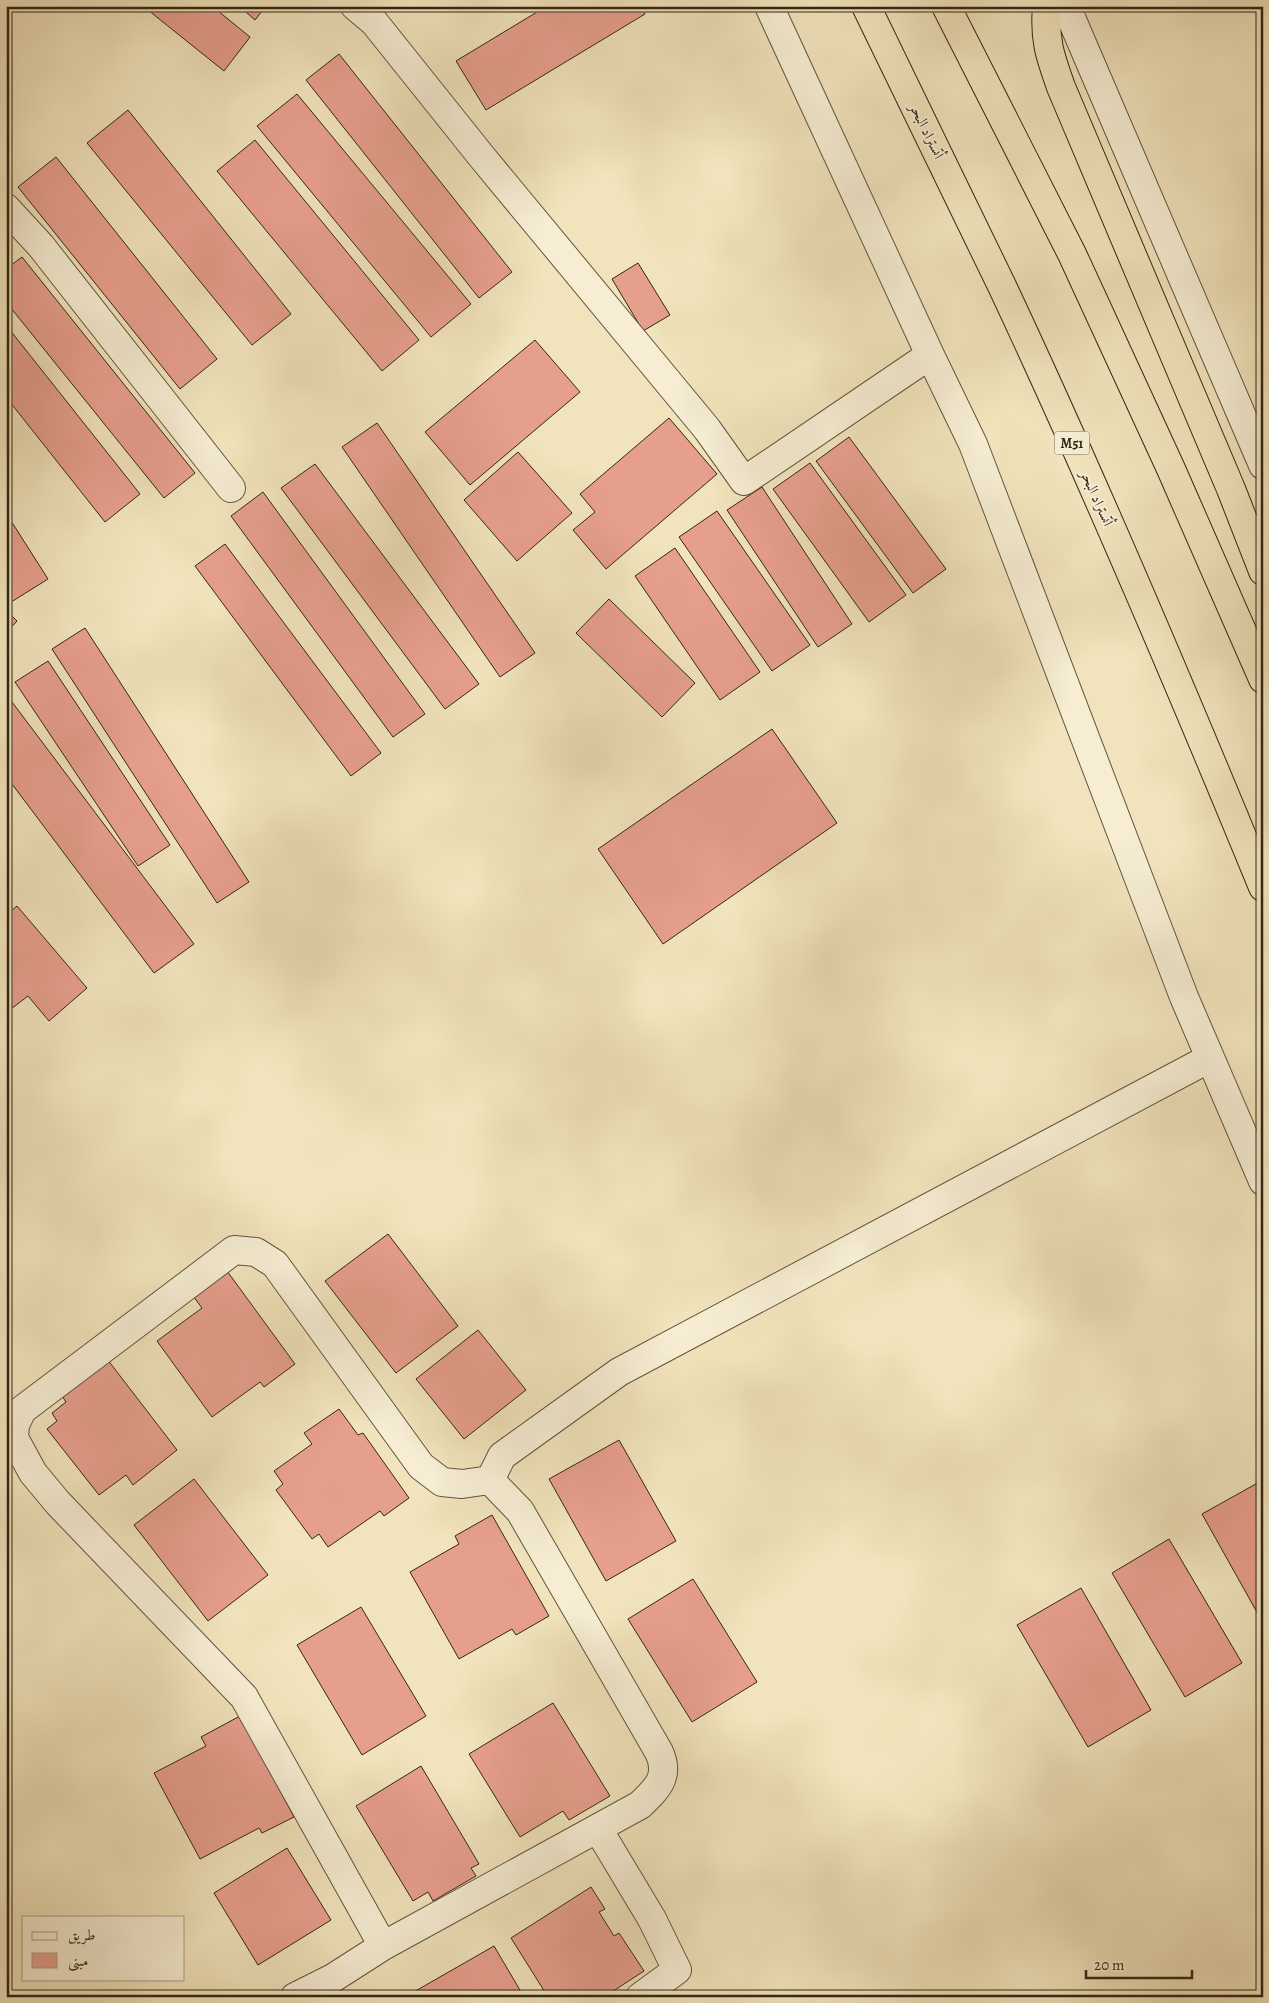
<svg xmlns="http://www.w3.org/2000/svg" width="1269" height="2003" font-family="Alegreya,Amiri,serif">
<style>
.building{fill:#e79f8d;stroke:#332616}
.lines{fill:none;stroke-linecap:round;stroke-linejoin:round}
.minor-casing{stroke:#62553f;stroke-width:30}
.motorway-casing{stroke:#332616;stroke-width:30}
.minor{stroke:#f6edd3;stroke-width:28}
.motorway{stroke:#f1e3bb;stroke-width:28}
.labels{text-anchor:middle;stroke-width:4;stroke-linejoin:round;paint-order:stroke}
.shield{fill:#f6edd3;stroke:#6e624f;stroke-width:1}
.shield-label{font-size:14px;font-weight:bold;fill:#332616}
.street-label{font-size:15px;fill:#332616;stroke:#f6edd3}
</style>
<rect width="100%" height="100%" fill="#f1e3bb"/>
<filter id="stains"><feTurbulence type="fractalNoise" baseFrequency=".004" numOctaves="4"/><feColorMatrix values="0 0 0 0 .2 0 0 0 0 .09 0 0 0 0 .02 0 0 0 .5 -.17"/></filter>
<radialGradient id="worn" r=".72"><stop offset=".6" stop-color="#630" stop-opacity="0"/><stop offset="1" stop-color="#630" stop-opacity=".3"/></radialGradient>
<path class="building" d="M143 6H212L250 37 224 71Z
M239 6H266L255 20Z
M547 6H640L645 14 486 110 456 61Z
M339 54 512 272 479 298 306 80Z
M297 94 471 304 431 337 257 126Z
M128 110 291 314 252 345 87 143Z
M255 140 419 340 382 371 217 171Z
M56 157 217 359 180 389 18 187Z
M22 257 195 473 164 498 6 302V269Z
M638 263 670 315 643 331 612 279Z
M6 325 140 494 105 522 6 397Z
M535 340 580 392 470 485 425 432Z
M669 418 717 474 606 569 573 530 595 512 580 494Z
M377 423 535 653 500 677 342 447Z
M849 437 946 569 913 593 816 461Z
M518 452 572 513 517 561 464 500Z
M810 463 906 595 869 622 773 489Z
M315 464 479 684 445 709 281 488Z
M762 487 852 624 818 647 727 510Z
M263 492 425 714 393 737 231 516Z
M717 511 810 645 772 671 679 537Z
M6 513 48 579 8 604 6 601Z
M225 544 381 753 351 776 195 566Z
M675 548 760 672 720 700 635 576Z
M609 599 695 683 662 717 576 633Z
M6 610 17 621 6 633Z
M85 628 249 882 217 903 52 649Z
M48 661 170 845 138 866 15 682Z
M6 694 194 944 154 973 6 776Z
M772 729 837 823 663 944 598 849Z
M17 906 87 988 49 1021 28 996 6 1013V915Z
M388 1234 458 1326 396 1373 325 1281Z
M227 1271 295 1364 264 1387 260 1382 212 1417 157 1341 202 1308 193 1296Z
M478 1330 526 1390 464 1439 416 1379Z
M104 1355 177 1450 133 1485 126 1475 99 1495 47 1429 57 1421 52 1413 66 1402 58 1390Z
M339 1409 358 1435 363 1433 409 1498 384 1516 380 1511 328 1547 319 1534 312 1539 276 1490 283 1484 274 1471 312 1444 304 1433Z
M619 1440 676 1541 606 1581 549 1479Z
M194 1479 268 1575 208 1621 134 1525Z
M1263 1480V1623L1202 1514Z
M492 1515 549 1616 516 1635 512 1629 459 1659 410 1572 459 1544 455 1536Z
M1169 1539 1242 1663 1185 1697 1112 1573Z
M693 1579 757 1682 692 1722 628 1619Z
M1081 1588 1151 1710 1088 1747 1017 1625Z
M361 1607 426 1716 362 1755 297 1645Z
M553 1703 610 1796 569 1820 563 1811 520 1837 469 1754Z
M240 1716 294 1817 262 1833 259 1828 200 1859 154 1773 206 1746 201 1737Z
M421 1766 479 1864 471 1868 476 1876 433 1901 428 1892 413 1901 356 1806Z
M287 1848 331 1920 258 1965 214 1893Z
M591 1887 605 1909 599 1912 614 1936 619 1933 644 1971 604 1997H548L511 1938Z
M494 1946 524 1997H405Z"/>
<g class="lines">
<defs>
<path id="minor" d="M355 6 374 22 482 157 707 429 744 481 930 355
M769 6 930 355 973 444 1184 997 1263 1181
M1066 6 1263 465
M6 208 41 246 231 488
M598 1829 652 1919 677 1970 640 1997
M383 1946 244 1697 58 1503 33 1473 14 1438 15 1425 22 1410 234 1250 256 1252 275 1264 421 1466 442 1482 462 1484 490 1480
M295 1997 333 1978 383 1946 640 1805C658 1788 670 1776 659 1752L520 1511 490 1480 502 1456 619 1372 1210 1058"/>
<path id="motorway" d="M866 6C911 100 957 192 1002 286 1095 484 1180 685 1263 887
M946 6 1072 254 1171 469 1263 679
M1047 6C1044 40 1050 56 1061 87L1231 489 1263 571"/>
</defs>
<use href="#minor" class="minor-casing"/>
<use href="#motorway" class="motorway-casing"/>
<use href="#minor" class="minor"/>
<use href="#motorway" class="motorway"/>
</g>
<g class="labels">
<rect class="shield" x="1054.5" y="431.5" width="35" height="23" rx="4"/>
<g class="shield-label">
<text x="1072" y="448">M51</text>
</g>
<g class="street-label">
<text transform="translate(927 131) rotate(64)" y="5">أتستراد البحر</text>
<text transform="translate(1097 498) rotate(66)" y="5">أتستراد البحر</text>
</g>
</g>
<rect width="1269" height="2003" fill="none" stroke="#f1e3bb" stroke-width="25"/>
<rect x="8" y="8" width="1254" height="1988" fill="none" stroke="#332616" stroke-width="2.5"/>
<rect x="12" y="12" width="1244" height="1978" fill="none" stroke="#332616"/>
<rect x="22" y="1916" width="162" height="65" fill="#f6edd3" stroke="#a89d87"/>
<rect x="32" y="1932" width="25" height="8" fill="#f6edd3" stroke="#a89d87"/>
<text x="68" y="1940" font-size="15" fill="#332616">طريق</text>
<rect x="32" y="1953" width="25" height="15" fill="#e79f8d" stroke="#a89d87"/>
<text x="68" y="1966" font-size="15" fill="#332616">مبنى</text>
<path d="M1086 1970v8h106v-8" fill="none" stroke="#332616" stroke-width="2.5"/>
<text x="1094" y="1970" font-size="15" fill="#332616" stroke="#f6edd3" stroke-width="4" paint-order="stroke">20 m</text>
<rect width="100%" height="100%" filter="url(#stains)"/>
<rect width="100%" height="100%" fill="url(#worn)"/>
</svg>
